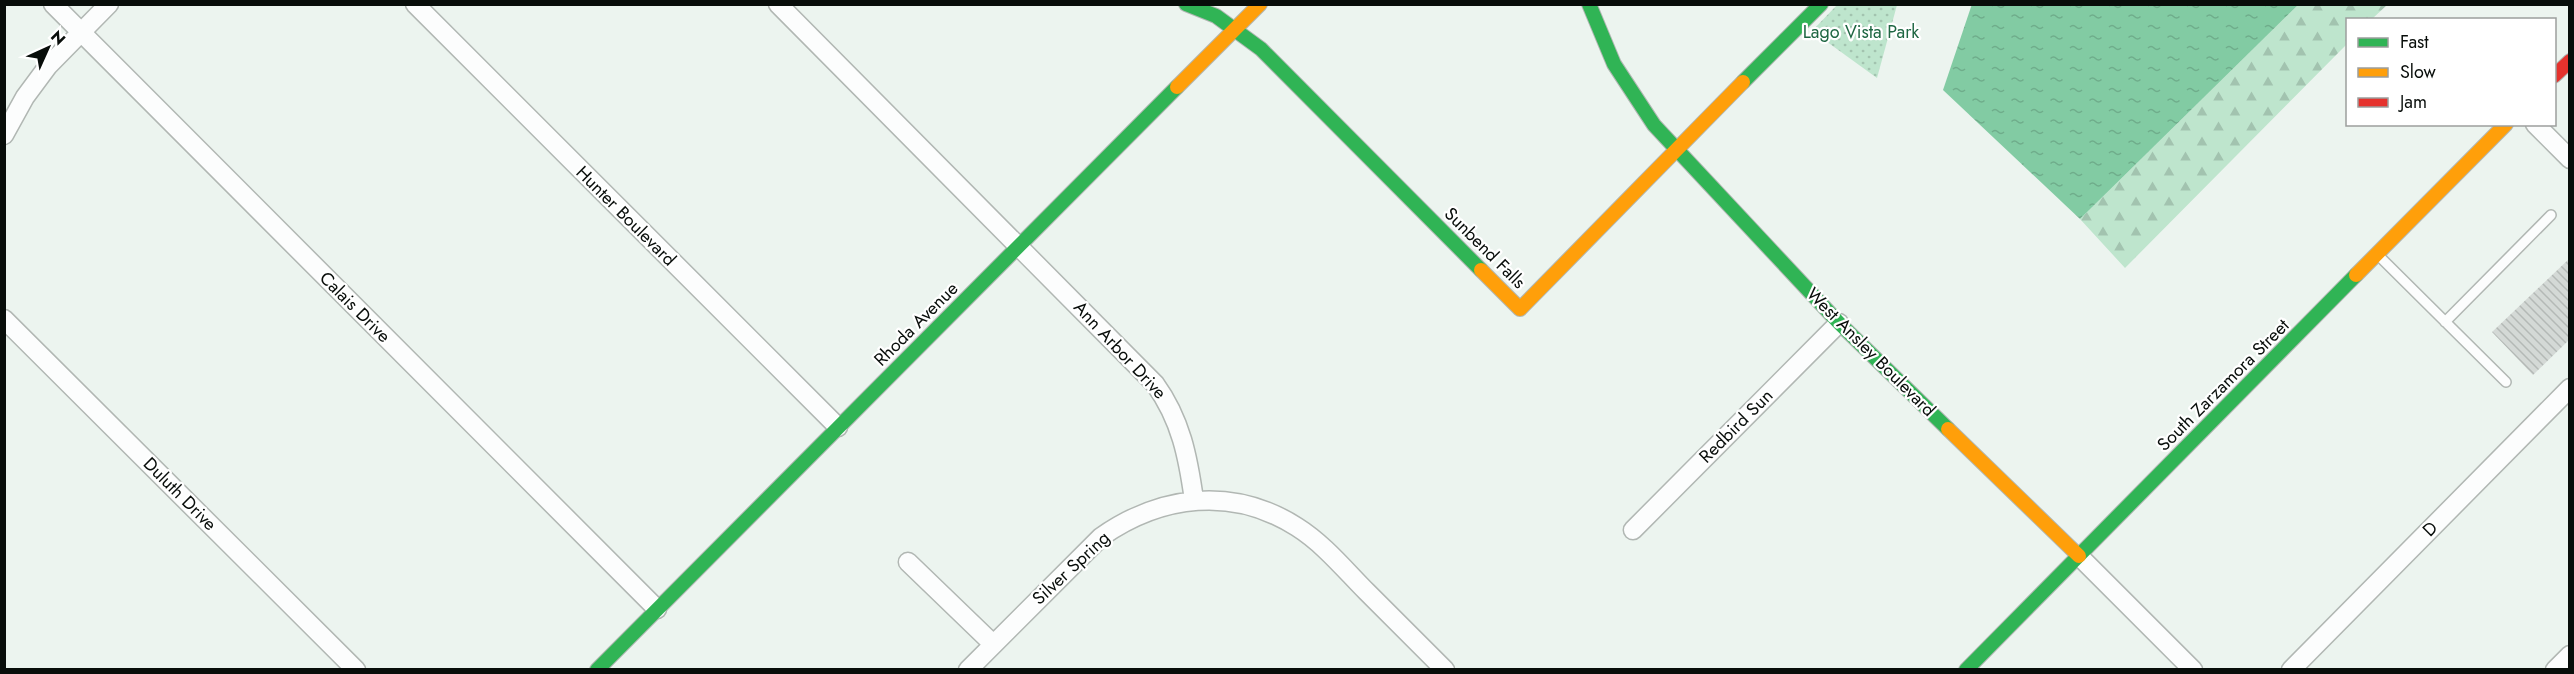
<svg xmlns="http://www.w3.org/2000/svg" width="2574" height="674" font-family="Jost,sans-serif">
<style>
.forest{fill:url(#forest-firs)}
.park{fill:url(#park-dots)}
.water{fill:url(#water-ripples)}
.building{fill:url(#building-back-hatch)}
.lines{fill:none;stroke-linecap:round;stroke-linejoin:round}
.lane-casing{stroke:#b1b7b3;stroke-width:12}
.street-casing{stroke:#b1b7b3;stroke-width:21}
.fast-casing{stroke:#b1b7b3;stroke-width:16}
.slow-casing{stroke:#b1b7b3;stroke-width:16}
.jam-casing{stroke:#b1b7b3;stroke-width:16}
.lane{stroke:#fcfdfd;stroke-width:9}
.street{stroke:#fcfdfd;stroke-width:18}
.fast{stroke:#30b455;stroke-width:14}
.slow{stroke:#ff9f0a;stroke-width:14}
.jam{stroke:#e5322d;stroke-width:14}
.labels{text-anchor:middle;stroke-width:4.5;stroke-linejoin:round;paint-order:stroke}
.park-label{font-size:18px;fill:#1e6642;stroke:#fff}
.street-label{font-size:18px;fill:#080d0a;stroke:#fff}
</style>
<defs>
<pattern id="forest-firs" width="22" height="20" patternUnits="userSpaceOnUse" patternTransform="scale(1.5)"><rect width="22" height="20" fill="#bee5cd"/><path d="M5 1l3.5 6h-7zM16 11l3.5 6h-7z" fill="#a2c3af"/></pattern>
<pattern id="park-dots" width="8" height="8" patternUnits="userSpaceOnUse" patternTransform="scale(1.5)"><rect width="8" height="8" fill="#bee5cd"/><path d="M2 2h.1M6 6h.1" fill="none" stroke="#a2c3af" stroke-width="1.8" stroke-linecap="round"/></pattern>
<pattern id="water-ripples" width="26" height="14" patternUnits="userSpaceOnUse" patternTransform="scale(1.5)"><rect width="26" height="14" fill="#82cba3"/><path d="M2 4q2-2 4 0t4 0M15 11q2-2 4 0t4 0" fill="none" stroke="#6fad8b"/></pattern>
<pattern id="building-back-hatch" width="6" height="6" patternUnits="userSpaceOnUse" patternTransform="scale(1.5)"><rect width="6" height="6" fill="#d4d9d6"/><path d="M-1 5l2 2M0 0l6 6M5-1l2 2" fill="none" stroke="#b4b9b6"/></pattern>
</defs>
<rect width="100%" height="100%" fill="#ecf4ef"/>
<path class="forest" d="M2298 5H2387L2372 19 2348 20 2347 44 2125 268 2080 219Z"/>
<path class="park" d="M1837 5H1897L1877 78 1812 31Z"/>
<path class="water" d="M1972 4H2298V5L2080 219 1943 90Z"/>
<path class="building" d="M2570 258V339L2533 375 2492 332Z"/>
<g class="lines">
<defs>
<path id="lane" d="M2379 256 2506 382
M2445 322 2551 215"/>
<path id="street" d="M53 4 657 609
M415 4 838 427
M778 4 1155 384C1181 420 1188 457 1194 500
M2535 124 2570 159
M4 135 25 97 48 66 109 4
M4 319 356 670
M1633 530 1839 323
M2079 556 2193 670
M908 562 993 644
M968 670 1101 537C1161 495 1233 486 1297 527 1324 544 1345 570 1367 592 1393 618 1419 644 1445 670
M2291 670 2570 388
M2555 670 2570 655"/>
<path id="fast" d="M1186 4 1216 16 1261 49 1481 270
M1589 4 1614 64 1654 125 1839 323 1948 429
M1743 82 1821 4
M597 670 1177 87
M1966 670 2356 275"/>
<path id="slow" d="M1177 87 1260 4
M1481 270 1520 309 1743 82
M2356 275 2506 124
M1948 429 2079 556"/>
<path id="jam" d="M2554 76 2570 61"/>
</defs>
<use href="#lane" class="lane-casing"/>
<use href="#street" class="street-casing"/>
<use href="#fast" class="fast-casing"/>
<use href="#slow" class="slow-casing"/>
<use href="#jam" class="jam-casing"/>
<use href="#lane" class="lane"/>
<use href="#street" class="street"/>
<use href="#fast" class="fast"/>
<use href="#slow" class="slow"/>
<use href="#jam" class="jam"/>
</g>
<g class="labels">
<g class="park-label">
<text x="1861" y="38">Lago Vista Park</text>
</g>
<g class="street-label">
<text transform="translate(626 216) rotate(45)" y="6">Hunter Boulevard</text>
<text transform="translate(1485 248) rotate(45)" y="6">Sunbend Falls</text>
<text transform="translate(355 307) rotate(45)" y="6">Calais Drive</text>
<text transform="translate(916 324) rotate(-45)" y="6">Rhoda Avenue</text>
<text transform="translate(1120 350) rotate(47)" y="6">Ann Arbor Drive</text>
<text transform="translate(1871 352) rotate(45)" y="6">West Ansley Boulevard</text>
<text transform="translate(2223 385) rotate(-45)" y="6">South Zarzamora Street</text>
<text transform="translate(1736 426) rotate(-45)" y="6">Redbird Sun</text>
<text transform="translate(180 494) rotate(45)" y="6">Duluth Drive</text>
<text transform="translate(2430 529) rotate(-45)" y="6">D</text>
<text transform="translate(1071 568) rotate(-43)" y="6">Silver Spring</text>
</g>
</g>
<rect width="2574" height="674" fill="none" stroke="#080d0a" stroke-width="12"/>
<rect x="2346" y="18" width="210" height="108" fill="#ffffff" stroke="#9c9e9d" stroke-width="1.5"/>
<rect x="2358" y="38" width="30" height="9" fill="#30b455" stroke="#9c9e9d" stroke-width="1.5"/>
<text x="2400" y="48" font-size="18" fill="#080d0a">Fast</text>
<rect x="2358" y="68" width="30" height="9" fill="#ff9f0a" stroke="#9c9e9d" stroke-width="1.5"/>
<text x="2400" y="78" font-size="18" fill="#080d0a">Slow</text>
<rect x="2358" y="98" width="30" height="9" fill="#e5322d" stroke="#9c9e9d" stroke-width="1.5"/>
<text x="2400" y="108" font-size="18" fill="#080d0a">Jam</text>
<g transform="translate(48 48) rotate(45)" stroke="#ffffff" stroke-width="4.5" paint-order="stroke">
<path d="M0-4.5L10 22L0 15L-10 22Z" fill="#080d0a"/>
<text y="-9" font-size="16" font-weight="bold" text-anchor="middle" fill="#080d0a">N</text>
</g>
</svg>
